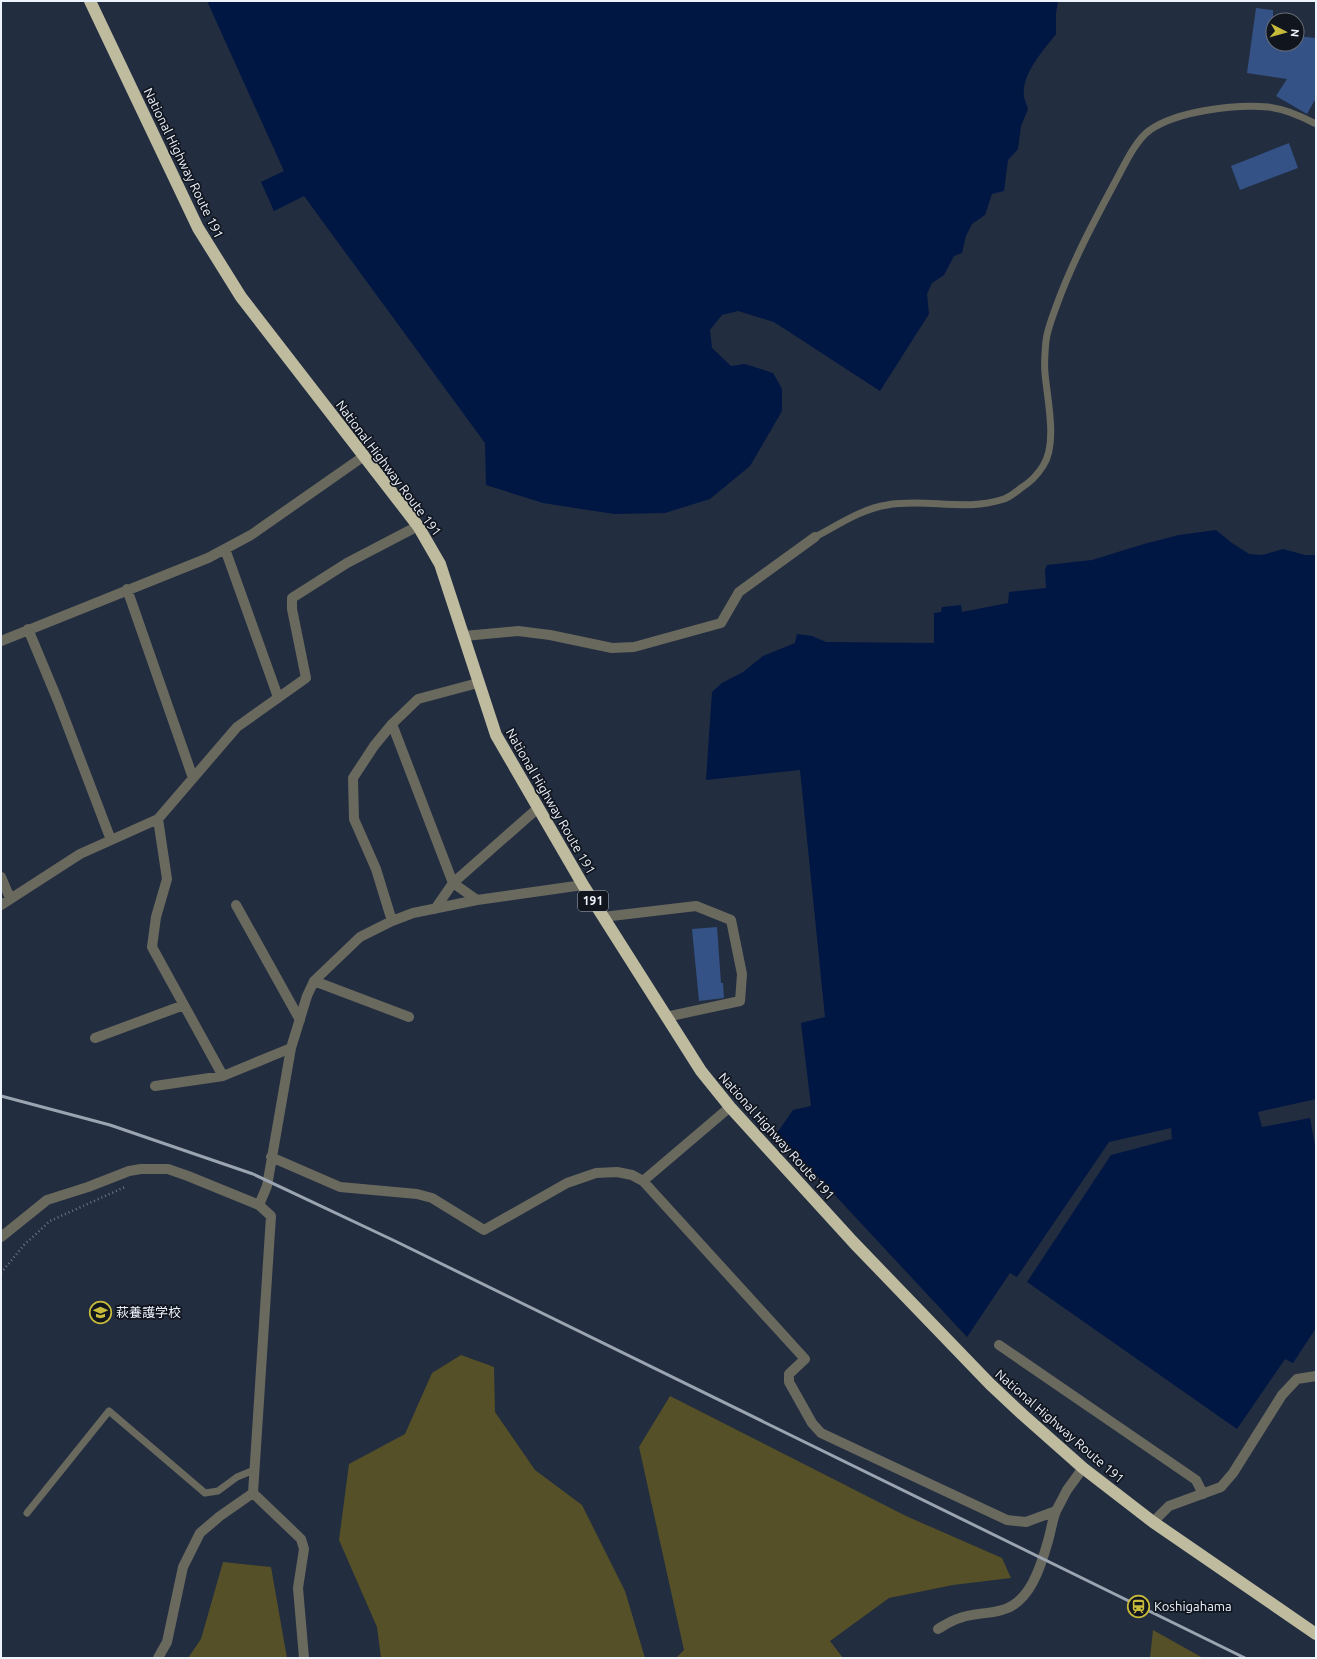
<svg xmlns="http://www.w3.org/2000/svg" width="1317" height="1659" font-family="Ubuntu,'Noto Sans JP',sans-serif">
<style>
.green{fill:#555027}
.water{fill:#001643}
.building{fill:#345285}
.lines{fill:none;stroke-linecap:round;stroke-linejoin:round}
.path{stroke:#6d7686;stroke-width:2.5;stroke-dasharray:1 3;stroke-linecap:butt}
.lane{stroke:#6a695e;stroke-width:7}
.street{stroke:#6a695e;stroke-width:10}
.highway{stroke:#bebb9f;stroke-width:12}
.rail{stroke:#9ba4b1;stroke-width:3}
.labels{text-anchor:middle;stroke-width:3.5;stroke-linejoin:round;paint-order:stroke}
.shield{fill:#10151e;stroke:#aab0ba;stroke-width:1}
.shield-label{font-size:12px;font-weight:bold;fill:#ecf3fd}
.street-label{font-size:13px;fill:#ecf3fd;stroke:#10151e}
.poi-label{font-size:13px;fill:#ecf3fd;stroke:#10151e;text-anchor:start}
</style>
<rect width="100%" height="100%" fill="#222d40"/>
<path class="green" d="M461 1355 494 1367 495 1412 535 1470 582 1505 625 1591 645 1658H381L377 1627 339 1540 349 1464 405 1434 432 1373Z
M670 1396 906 1516 1002 1558 1011 1578 953 1585 889 1598 830 1641 843 1658H676L684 1650 639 1447Z
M223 1562 271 1567 287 1658H188L201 1639Z
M1153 1630 1203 1658H1150Z"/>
<path class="water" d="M207 1H1058L1056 13V34C1043 51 1021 74 1024 97 1025 101 1027 105 1028 109L1021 126 1018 149 1008 160 1004 191 992 194 985 215 972 224 966 236 962 253 954 256 944 275 932 283 927 294 929 314 880 391 774 322 738 311 722 315 710 330 712 348 731 366 745 364 773 373 782 389V411L750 466 710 499 665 513 614 514 543 503 486 485 485 443 304 196 274 211 261 182 284 171Z
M1216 530 1232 543 1249 554 1262 555 1283 549 1305 555H1316V1099L1258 1112 1262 1127 1310 1118 1316 1151V1328L1293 1363 1285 1359 1237 1429 1027 1282 1111 1155 1172 1139 1171 1128 1109 1142 1017 1277 1010 1273 967 1337 777 1133 793 1110 811 1106 801 1023 825 1017 800 770 706 780 712 692 722 683 743 672 763 656 795 643 797 634 812 636 826 642 934 643V613L941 612 942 607 961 605 962 612 1008 603 1009 592 1046 588 1045 570 1047 565 1092 560 1144 544 1179 535Z"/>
<path class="building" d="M1256 8 1273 10V44H1297V36L1316 38V98L1307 114 1276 96 1287 79 1247 73Z
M1289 143 1298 168 1240 190 1231 166Z
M717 927 721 983H723L724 998 699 1001 692 929Z"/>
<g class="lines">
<path class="path" d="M1 1273 24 1245 50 1221 125 1187"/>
<path class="lane" d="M815 537C838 525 861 509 887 505 926 498 965 512 1004 499 1010 497 1016 492 1021 488 1029 483 1038 474 1043 466 1058 443 1047 399 1045 373 1044 363 1045 351 1046 341 1047 330 1052 318 1056 307 1071 265 1092 225 1113 186 1122 170 1135 140 1150 130 1177 111 1235 104 1268 107 1285 109 1301 116 1316 124
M27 1513 109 1411 205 1493 218 1491 237 1477 254 1470"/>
<path class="street" d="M225 549 278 697
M127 589 193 778
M28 629 58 701 111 840
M464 636 518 631 550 635 612 648 634 647 721 623 739 592 815 537
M1 641 208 558 251 535 364 456
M392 724 453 883 435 909
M158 819 167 879 156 917 152 947 223 1076 291 1048
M1 877 10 898
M477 900 453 883 538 808
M1 905 80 854 158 819 237 727 306 678 292 609V598L347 563 418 526
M236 905 300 1020
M603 917 696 906 731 920 742 974 740 1001 666 1017
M392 921 376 869 354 819 353 778 374 746 392 724 418 699 478 683
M314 981 409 1017
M95 1038 184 1005
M155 1086 223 1076
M271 1157 340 1187 417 1194 432 1198 484 1230 567 1183 596 1173 617 1172 632 1175 643 1181 730 1107
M643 1181 805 1359 789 1374V1382L812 1423 821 1433 1007 1520 1026 1522 1056 1511 1067 1490 1083 1468
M259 1205 267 1186 291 1048 307 996 314 981 360 937 392 921 413 913 477 900 583 885
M1 1237 47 1200 88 1187 129 1171 141 1169H168L188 1176 259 1205 271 1216 253 1493 301 1539 304 1549 298 1588 304 1658
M999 1345 1196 1480 1203 1494
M1153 1522 1169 1506 1221 1487 1233 1473 1282 1395 1297 1379 1316 1376
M938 1629C945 1625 952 1620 960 1618 973 1613 989 1614 1002 1610 1030 1603 1041 1566 1048 1541 1051 1531 1052 1521 1056 1511
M158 1658 167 1642 183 1567 200 1533 220 1516 253 1493"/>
<path class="highway" d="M90 1 198 228 241 297 418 526 440 564 496 735 583 885 701 1071 730 1107 854 1243 990 1384 1022 1414 1083 1468 1153 1522 1316 1634"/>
<path class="rail" d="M1 1096 110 1125 253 1174 395 1241 1245 1658"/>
</g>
<defs>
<symbol id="school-ring" viewBox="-11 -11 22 22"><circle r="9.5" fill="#10151e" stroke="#c8bb3b" stroke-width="1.5"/><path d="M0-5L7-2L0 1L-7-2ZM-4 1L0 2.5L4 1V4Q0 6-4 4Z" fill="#c8bb3b"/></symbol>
<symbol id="station-ring" viewBox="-11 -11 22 22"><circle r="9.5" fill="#10151e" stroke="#c8bb3b" stroke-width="1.5"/><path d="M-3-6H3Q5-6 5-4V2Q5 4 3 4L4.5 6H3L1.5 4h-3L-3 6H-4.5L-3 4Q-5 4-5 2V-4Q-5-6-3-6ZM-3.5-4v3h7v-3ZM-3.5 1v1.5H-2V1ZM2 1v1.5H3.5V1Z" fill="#c8bb3b"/></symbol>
</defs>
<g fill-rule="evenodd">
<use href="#school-ring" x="88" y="1300" width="25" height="25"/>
<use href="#station-ring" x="1126" y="1594" width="25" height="25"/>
</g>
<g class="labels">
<rect class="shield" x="578" y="891" width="30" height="20" rx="3"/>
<g class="shield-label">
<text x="593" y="905">191</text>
</g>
<g class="street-label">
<text transform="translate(184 163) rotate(64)" y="5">National Highway Route 191</text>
<text transform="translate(389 468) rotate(53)" y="5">National Highway Route 191</text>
<text transform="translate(551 801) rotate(60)" y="5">National Highway Route 191</text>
<text transform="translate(777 1136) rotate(48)" y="5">National Highway Route 191</text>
<text transform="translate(1060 1426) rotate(41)" y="5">National Highway Route 191</text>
</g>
<g class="poi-label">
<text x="116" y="1317">萩養護学校</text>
<text x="1154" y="1611">Koshigahama</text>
</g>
</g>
<rect width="1317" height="1659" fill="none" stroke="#ecf3fd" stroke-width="4"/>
<g transform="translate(1285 32) rotate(96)"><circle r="19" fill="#10151e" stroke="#686e77"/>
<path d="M0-3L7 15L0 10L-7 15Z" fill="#c8bb3b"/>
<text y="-6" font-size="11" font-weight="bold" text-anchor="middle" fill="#ecf3fd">N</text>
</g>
</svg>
